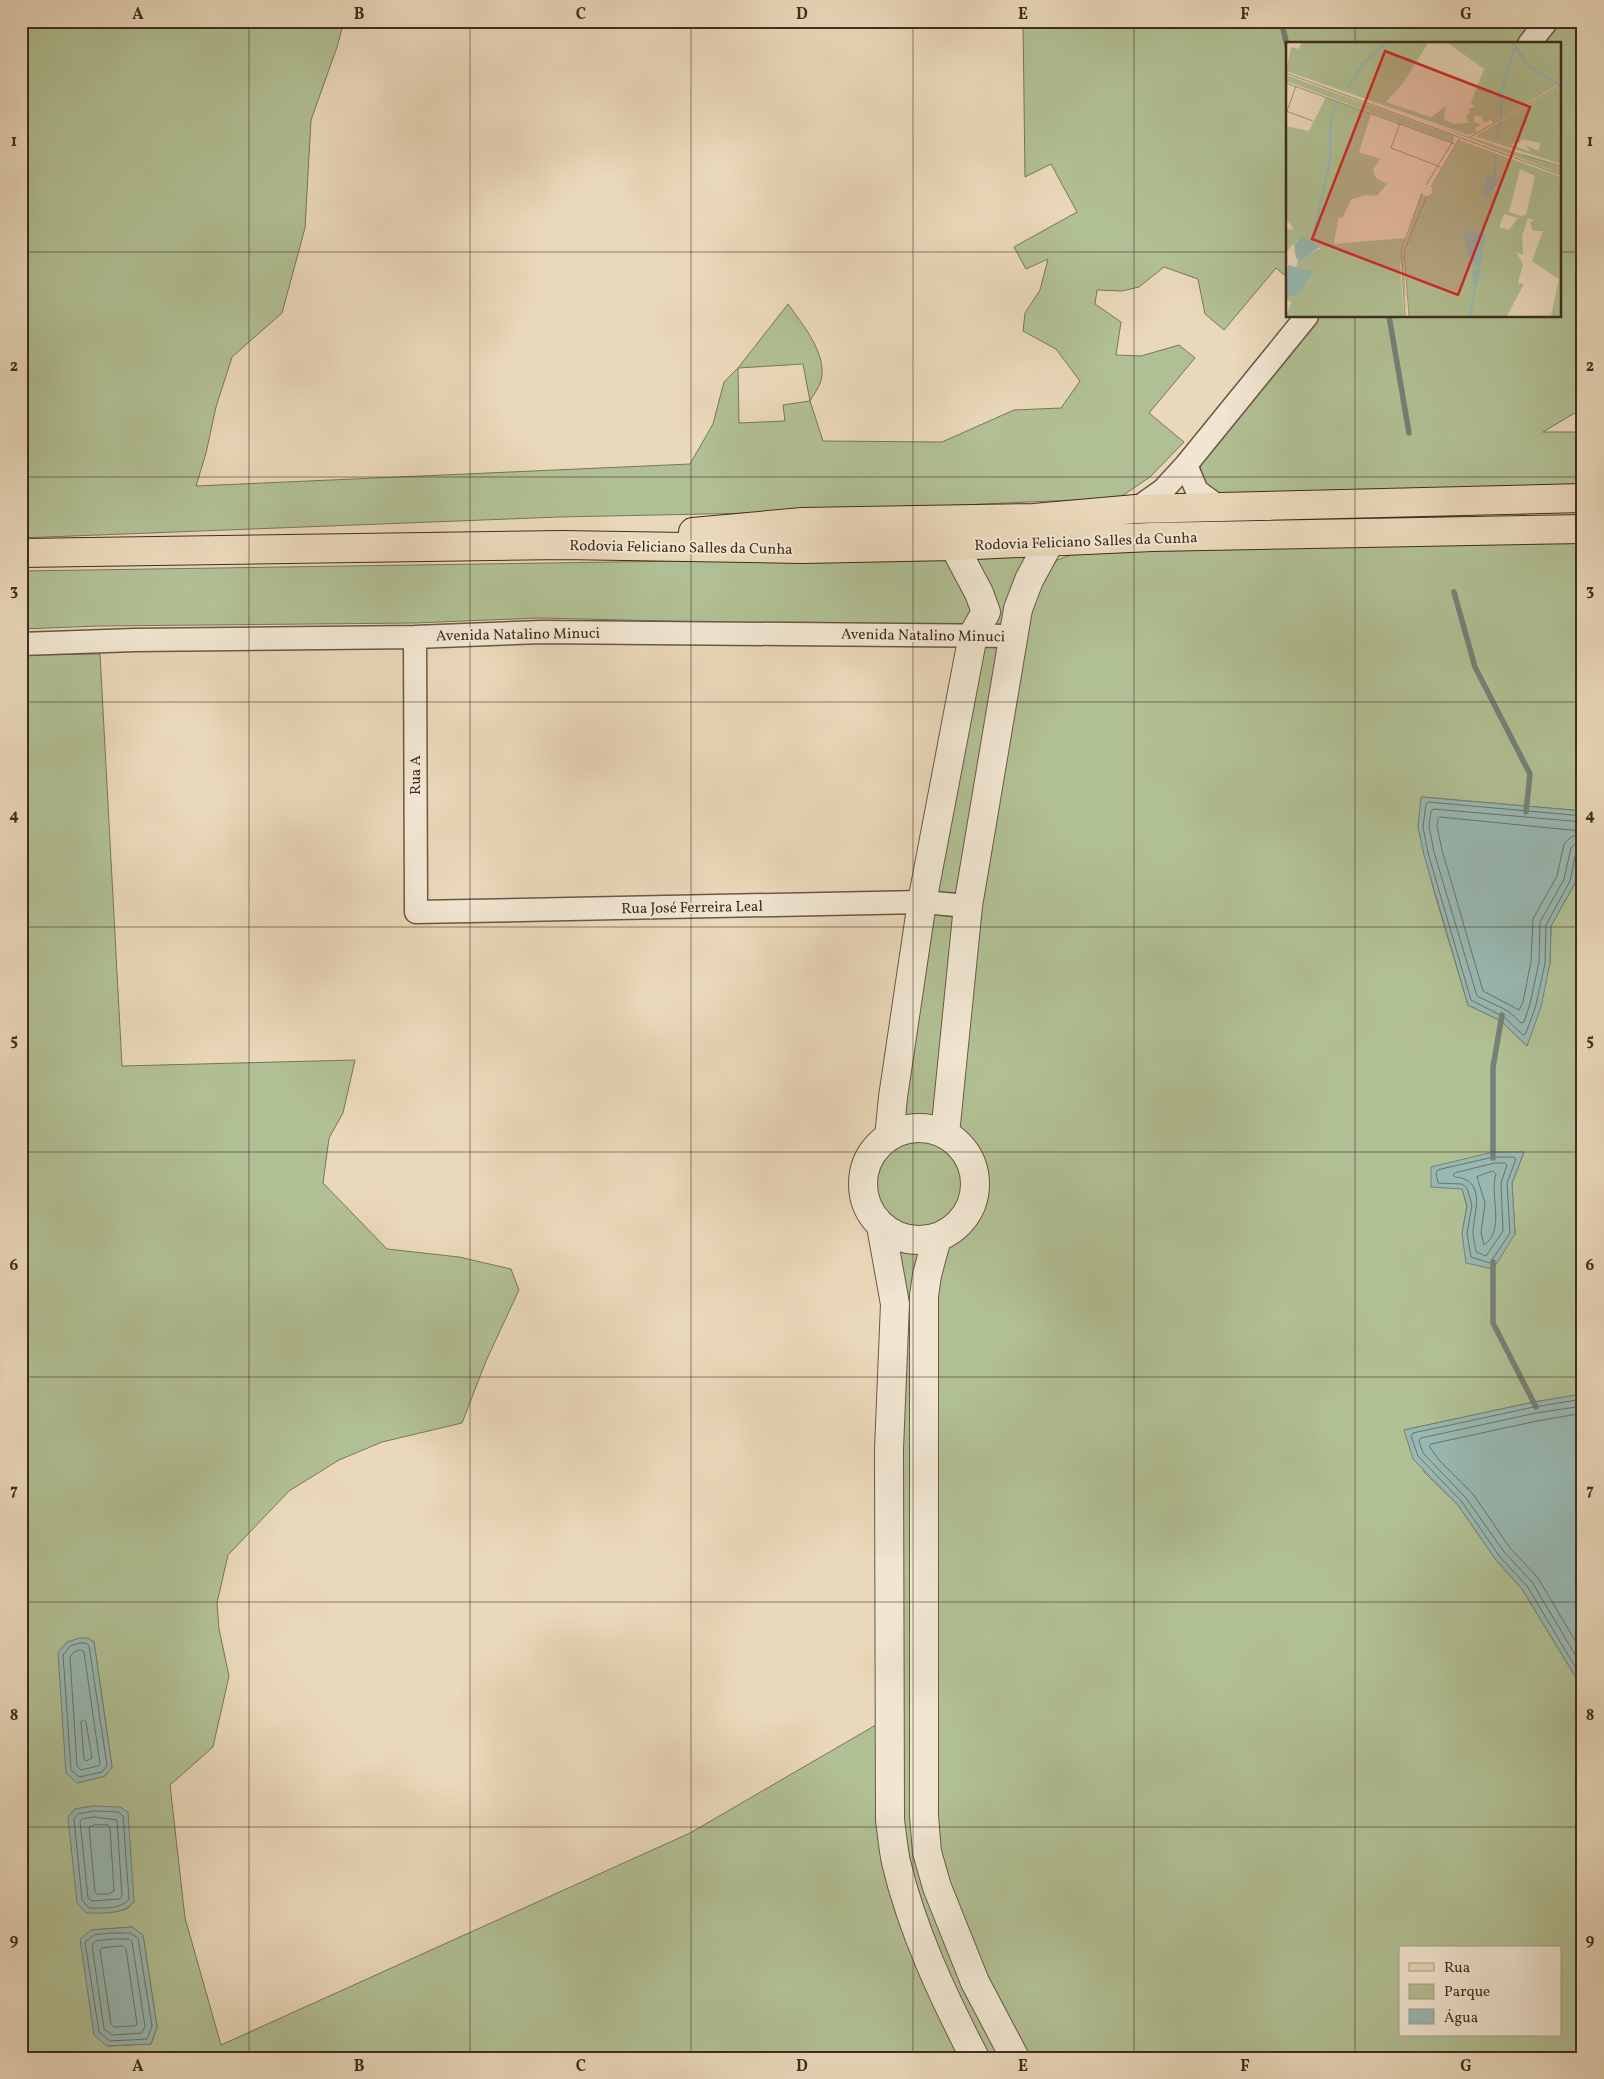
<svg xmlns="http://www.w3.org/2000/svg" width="1604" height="2079" font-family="Vollkorn,serif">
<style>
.green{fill:#b1c094;stroke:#78765a;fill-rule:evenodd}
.water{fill:#98b9b3;stroke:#758178}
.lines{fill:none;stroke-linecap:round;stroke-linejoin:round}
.shore{stroke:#6c7369;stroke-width:1}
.stream{stroke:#758178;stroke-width:5.5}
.minor-casing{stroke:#6a5846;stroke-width:25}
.tertiary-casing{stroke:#6a5846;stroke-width:30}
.primary-casing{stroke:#402d1f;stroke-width:30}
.minor{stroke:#f1e6d2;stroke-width:22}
.tertiary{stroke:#f1e6d2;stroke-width:28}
.primary{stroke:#ead8ba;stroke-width:28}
.grid{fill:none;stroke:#402d1f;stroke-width:1;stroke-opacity:0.55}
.labels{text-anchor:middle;stroke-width:4;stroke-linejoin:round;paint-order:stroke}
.street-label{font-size:15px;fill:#402d1f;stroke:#f1e6d2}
.inset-river{fill:none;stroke:#98b9b3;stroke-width:2.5}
.inset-road{fill:none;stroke:#a6947c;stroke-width:1}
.view{fill:#d62828;fill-opacity:0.15;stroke:#d62828;stroke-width:2.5}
.inset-edge{fill:none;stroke:#402d1f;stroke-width:2.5}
.neatline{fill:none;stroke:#402d1f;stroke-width:2}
.grid-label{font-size:16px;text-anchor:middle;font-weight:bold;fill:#402d1f}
</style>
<rect width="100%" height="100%" fill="#ead8ba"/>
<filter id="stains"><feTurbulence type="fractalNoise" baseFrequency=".004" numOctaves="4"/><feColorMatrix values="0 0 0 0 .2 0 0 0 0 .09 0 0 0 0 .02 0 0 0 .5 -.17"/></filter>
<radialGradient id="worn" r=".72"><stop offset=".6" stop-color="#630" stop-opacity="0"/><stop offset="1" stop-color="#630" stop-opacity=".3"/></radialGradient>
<path class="green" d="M21 21H344L337 47 311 120 305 228 282 313 232 357 216 407 206 453 196 486 690 464 713 424 724 382 738 368 788 304C802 324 828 354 821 381 819 388 813 395 810 401L823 441 942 442 1014 410 1061 408 1080 381 1056 349 1023 331 1025 313 1040 290 1048 259 1026 269 1014 247 1077 212 1051 164 1025 177 1023 21H1534L1516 44H1288V278L1276 268 1224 330 1205 314 1198 279 1164 267 1139 287 1122 291 1097 290 1095 304 1121 322 1116 355 1141 356 1179 345 1195 358 1149 413 1184 442 1150 477 1119 498 802 512 560 517 21 538ZM803 364 810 401 783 405 785 421 739 423 738 368Z
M1558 21H1583V408L1543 432H1583V486L1222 494 1204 484 1200 465 1319 316H1560V44H1540Z
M1583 539V811L1422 797 1418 827 1434 891 1468 1005 1501 1021 1527 1046 1550 963 1551 926 1575 883 1583 841V1394L1534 1402 1404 1430 1425 1473 1458 1505 1496 1560 1522 1589 1583 1689V2058H1022L932 1850 929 1294 942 1241C989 1216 995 1163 950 1131L977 907 1025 638 1040 583 1057 560 1071 555 1151 548ZM1524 1152 1512 1183 1515 1234 1462 1233 1467 1206 1462 1189ZM1400 1948H1560V2035H1400Z
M1037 554 1013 631 982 632 964 557Z
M746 560H951L974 597 968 628 539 618 414 623 99 626 21 629V571Z
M1004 642 965 898 929 900 977 644Z
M100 654 122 1066 355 1060 343 1113 329 1138 323 1183 387 1249 459 1257 511 1269 519 1290 486 1361 462 1423 382 1442 339 1460 289 1491 228 1555 217 1603 219 1629 229 1676 213 1747 170 1785 185 1918 221 2045 690 1833 881 1722V1818L963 2058H21V655ZM87 1638 94 1642 112 1767 105 1776 77 1783ZM93 1806 134 1902 127 1909 109 1913 69 1817 75 1809ZM132 1927 143 1935 157 2027 151 2044 108 2046 91 1930Z
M925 909 958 910 933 1124 914 1123 901 1125Z
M868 1184a51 51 0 1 1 102 0a51 51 0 1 1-102 0Z
M892 1239 905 1244 930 1245 920 1817 1010 2058H980L899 1860Z"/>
<path class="water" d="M1421 797 1583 811V841L1575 883 1551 926 1550 963 1541 1007 1527 1046 1501 1021 1468 1005 1424 855 1418 827Z
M1493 1152H1524L1512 1183 1515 1234 1493 1269 1466 1263 1462 1233 1467 1206 1462 1189 1431 1187V1167Z
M1583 1394V1689L1522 1589 1496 1560 1458 1505 1413 1459 1404 1430 1534 1402Z
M80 1638H88L94 1642 112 1767 105 1776 77 1783 66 1773 58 1653 67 1642Z
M93 1806 120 1807 128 1812 134 1902C122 1915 103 1913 86 1913L77 1903 68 1817 75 1809Z
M132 1927 143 1935 157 2027 151 2044 107 2046 94 2035 80 1939 91 1930Z"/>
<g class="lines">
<path class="shore" d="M1583 816 1428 802 1426 804 1423 827 1428 853 1471 1000 1504 1017 1523 1035 1526 1033 1536 1005 1545 963 1546 925 1570 881 1576 852 1583 848
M1440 817 1580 831V834L1571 837 1564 844 1557 876 1533 919 1531 961 1523 1002 1519 1010 1483 991 1442 850 1437 826 1438 819Z
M1583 822 1434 809 1431 811 1429 826 1434 852 1477 996 1508 1011 1521 1023 1524 1022 1530 1004 1539 962 1540 922 1564 879 1571 848 1576 843 1583 842
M1494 1157H1513L1516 1159 1507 1183 1510 1233 1490 1263 1471 1257 1467 1233 1472 1205 1467 1188 1462 1184 1438 1183 1436 1173 1438 1170Z
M1495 1163H1505L1507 1165 1501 1183 1503 1231 1486 1256 1476 1252C1475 1245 1473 1238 1473 1232 1474 1211 1487 1180 1455 1177L1453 1175 1455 1173Z
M1493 1171 1496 1174C1489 1195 1506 1230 1484 1245L1481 1233 1485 1203 1477 1177Z
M1583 1399 1534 1407 1413 1433 1411 1436 1418 1456 1462 1502 1500 1557 1527 1586 1583 1680
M1583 1406 1536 1413 1421 1438 1419 1441 1423 1453 1466 1498 1505 1553 1532 1582 1583 1668
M1583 1413 1537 1421 1431 1444 1429 1446 1439 1460 1473 1494 1510 1548 1538 1578 1583 1654
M81 1643H86L89 1646 107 1765 102 1772 79 1777 71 1770 63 1655 70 1646Z
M81 1650 84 1652 100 1764 98 1766 81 1770 77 1766 70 1657 74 1652Z
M84 1720 86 1722 92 1758 86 1761 84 1759 81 1722Z
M94 1811 118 1812 123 1816 129 1899C121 1910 102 1908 89 1908L82 1900 74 1819 78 1814Z
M94 1817 117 1820 122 1896 120 1899 92 1901 88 1898 80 1821 82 1819Z
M108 1825 110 1828 114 1891 108 1894H97L95 1892 89 1827 94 1825Z
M112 1933H130L138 1938 152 2026 147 2039 110 2041 99 2032 85 1942 94 1935Z
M113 1939H129L132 1942 145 2026 142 2033 112 2035 104 2029 92 1945 96 1941Z
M123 1946 126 1949 137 2024 135 2026 114 2027 111 2024 100 1950 102 1948Z"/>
<path class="stream" d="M1281 21 1288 49
M1389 316 1409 433
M1454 592 1475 667 1530 774 1526 812
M1493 1158V1067L1502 1015
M1493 1262V1323L1536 1407"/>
<defs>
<path id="minor" d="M1529 44 1547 21
M1186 465 1197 491 1219 507
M1136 509 1163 490 1186 465 1307 316
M415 637 416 912 922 902 968 906
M21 644 135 640 415 637 541 632 1015 636"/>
<path id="tertiary" d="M863 1184a56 56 0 1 1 112 0a56 56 0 1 1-112 0Z
M945 1134 968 906 1018 609 1029 580 1049 543
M889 1137 893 1097 922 902 973 635 986 612 979 593 954 546
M881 1226 895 1304 889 1449 890 1820C892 1834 893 1848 896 1862 912 1930 943 1996 975 2058
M937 1238 927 1275 924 1296V1816L927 1852 937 1887 975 1982 1015 2058"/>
<path id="primary" d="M693 532 802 522 1034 518 1136 509 1583 498
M21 553 562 545 802 549 954 546 1152 537 1583 529"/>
</defs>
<use href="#minor" class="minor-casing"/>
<use href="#tertiary" class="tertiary-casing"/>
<use href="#primary" class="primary-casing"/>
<use href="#minor" class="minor"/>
<use href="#tertiary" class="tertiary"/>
<use href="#primary" class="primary"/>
</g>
<path class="grid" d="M249 21V2058M470 21V2058M691 21V2058M913 21V2058M1134 21V2058M1355 21V44M21 252H1288M1560 252H1583M1355 316V2058M21 477H1583M21 702H1583M21 927H1583M21 1152H1583M21 1377H1583M21 1602H1583M21 1827H1583"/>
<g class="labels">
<g class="street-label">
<text transform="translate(1086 541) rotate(-2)" y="5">Rodovia Feliciano Salles da Cunha</text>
<text transform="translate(681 547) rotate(1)" y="5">Rodovia Feliciano Salles da Cunha</text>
<text transform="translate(518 634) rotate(-1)" y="5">Avenida Natalino Minuci</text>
<text transform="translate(923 635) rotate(1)" y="5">Avenida Natalino Minuci</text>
<text transform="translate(415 775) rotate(-90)" y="5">Rua A</text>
<text transform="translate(692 907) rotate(-1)" y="5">Rua José Ferreira Leal</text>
</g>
</g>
<g transform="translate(1286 42)">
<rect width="275" height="275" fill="#ead8ba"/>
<path d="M16 1H142L118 40 100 60 145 75 160 64 158 78 169 82 183 81 180 75 184 69 182 67 189 65 185 61 198 27 162 1H275V41L207 81 205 78 198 81 195 74H188V80L195 83 189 86 191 90 183 93 0 29 5 5 12 7ZM0 33 165 93 166 97 165 100 0 39ZM275 44V122L191 95V93ZM235 97 255 101 252 109 240 103 244 110 224 102 234 101ZM40 55 85 72 73 110 94 117 87 128 90 136 101 142 91 154 79 153 65 158 57 175 52 177 48 202 119 196 114 223 118 274H0L5 260 0 258 1 251 13 252 27 232 10 226 12 218 35 206 11 198 0 210V187L8 188 0 176V84L23 89ZM154 85 275 125V132ZM173 98 275 135V274H265L273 237 246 219 257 189H247L244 181 248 178 242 176 236 194 237 213 230 210 237 222 232 241 238 242 221 274H123L118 209 120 274 115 213 136 152 141 154 146 151V144ZM234 127 249 134 240 173 235 174 223 170ZM199 133 211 144 201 156 197 151ZM218 172 232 176 223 188 213 185ZM176 187 201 192 198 205 194 204V225L181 206Z" fill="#b1c094" fill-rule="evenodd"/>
<path d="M200 131 214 138 201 157 197 151ZM176 187 201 192 198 206 195 205 197 212 194 225 185 223ZM15 195 35 204 14 219 10 216 8 202ZM2 223 28 230 13 252 4 254 0 251ZM187 227 194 228V231L188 253Z" fill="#98b9b3"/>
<path class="inset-river" d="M227 1 243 24 274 44M62 46 77 22 100 1M215 76V51L229 5M211 97 215 79M208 136 210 113M26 200 44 119V84L50 60M184 274 188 253"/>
<path class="inset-road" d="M0 31 275 133M0 41 169 102M0 69 27 79M1 69 10 44M114 81 105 106 155 125M184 95 275 43M237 113 275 124M140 143 167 99 166 92M145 145 174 95M119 274 115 209 136 151M123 274 118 209 141 154"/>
<path class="view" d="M99 9 244 65 172 253 26 197Z"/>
<rect width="275" height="275" class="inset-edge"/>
</g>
<rect width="1604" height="2079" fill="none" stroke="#ead8ba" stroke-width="55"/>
<rect x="1399" y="1946" width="162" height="90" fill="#f1e6d2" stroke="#aa9c8a"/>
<rect x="1409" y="1963" width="25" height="8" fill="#ead8ba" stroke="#aa9c8a"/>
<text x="1444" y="1972" font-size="15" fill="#402d1f">Rua</text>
<rect x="1409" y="1984" width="25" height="15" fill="#b1c094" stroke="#aa9c8a"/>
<text x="1444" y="1996" font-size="15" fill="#402d1f">Parque</text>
<rect x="1409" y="2009" width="25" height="15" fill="#98b9b3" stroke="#aa9c8a"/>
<text x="1444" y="2022" font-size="15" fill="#402d1f">Água</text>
<rect x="28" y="28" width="1548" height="2024" class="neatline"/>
<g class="grid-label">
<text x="138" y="19">A</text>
<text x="359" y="19">B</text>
<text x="581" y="19">C</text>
<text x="802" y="19">D</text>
<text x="1023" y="19">E</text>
<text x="1245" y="19">F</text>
<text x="1466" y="19">G</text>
<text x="14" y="146">1</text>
<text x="1590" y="146">1</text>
<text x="14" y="371">2</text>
<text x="1590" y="371">2</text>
<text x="14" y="595">3</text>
<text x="1590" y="595">3</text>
<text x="14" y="820">4</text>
<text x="1590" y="820">4</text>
<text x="14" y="1045">5</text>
<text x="1590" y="1045">5</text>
<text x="14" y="1270">6</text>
<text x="1590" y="1270">6</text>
<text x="14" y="1495">7</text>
<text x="1590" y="1495">7</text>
<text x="14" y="1720">8</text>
<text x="1590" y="1720">8</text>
<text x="14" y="1945">9</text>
<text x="1590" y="1945">9</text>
<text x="138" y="2071">A</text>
<text x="359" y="2071">B</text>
<text x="581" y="2071">C</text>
<text x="802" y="2071">D</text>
<text x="1023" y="2071">E</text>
<text x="1245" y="2071">F</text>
<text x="1466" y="2071">G</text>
</g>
<rect width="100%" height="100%" filter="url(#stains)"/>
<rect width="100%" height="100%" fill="url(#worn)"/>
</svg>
